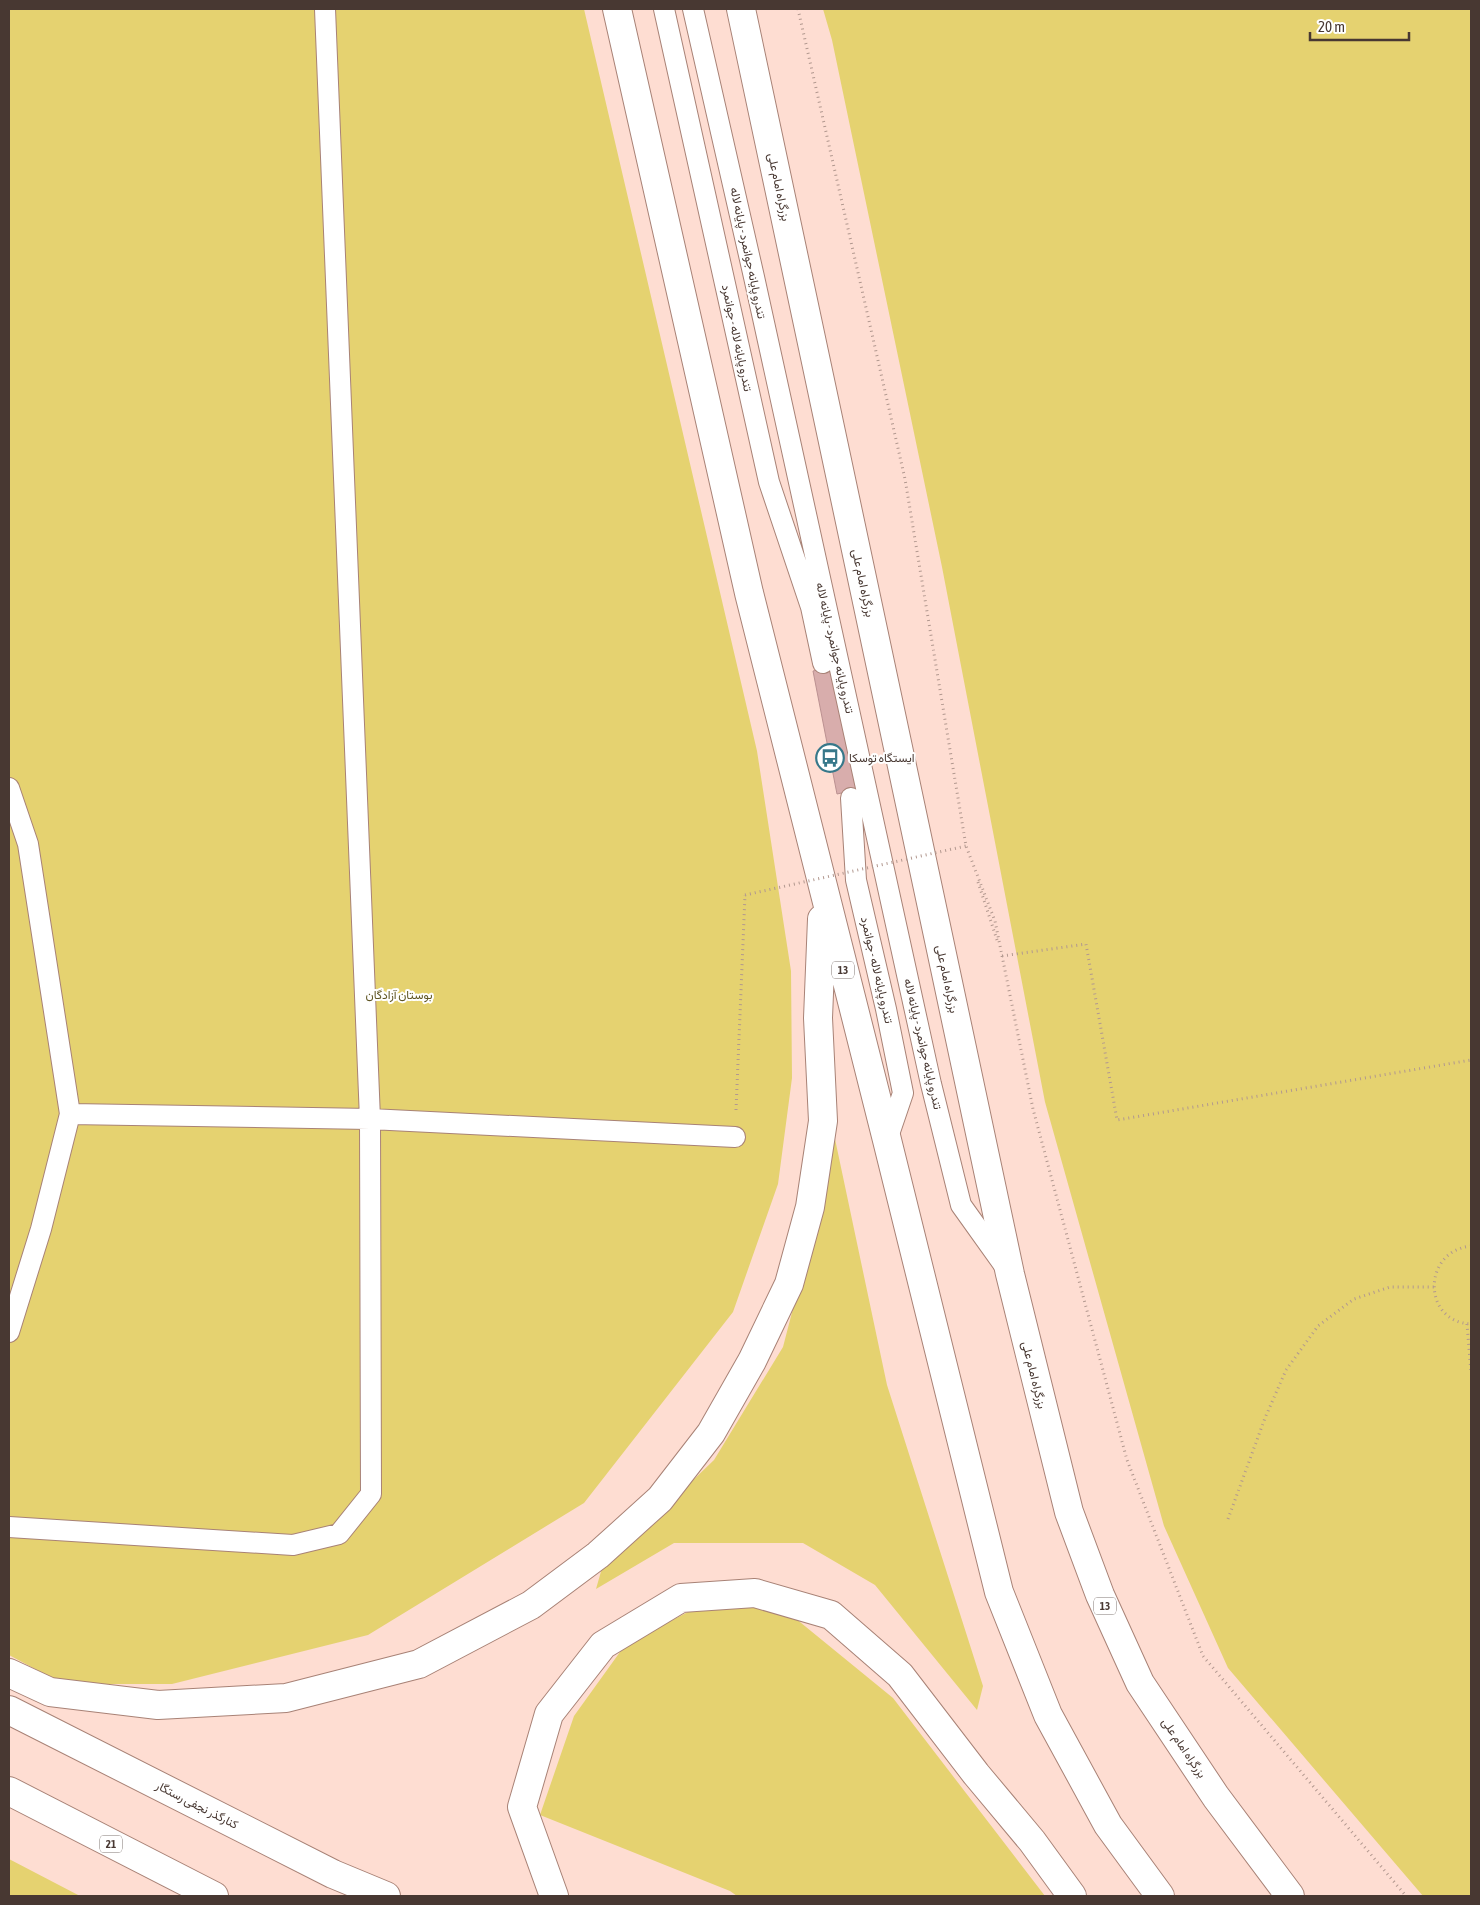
<svg xmlns="http://www.w3.org/2000/svg" width="1480" height="1905" font-family="'Asap Condensed',Vazirmatn,sans-serif">
<style>
.green{fill:#e5d270}
.building{fill:#d8adac;stroke:#bb9191}
.lines{fill:none;stroke-linecap:round;stroke-linejoin:round}
.service-casing{stroke:#a88276;stroke-width:22}
.primary-casing{stroke:#a88276;stroke-width:30}
.trunk-casing{stroke:#a88276;stroke-width:30}
.path{stroke:#b2988f;stroke-width:3;stroke-dasharray:1 4;stroke-linecap:butt}
.service{stroke:#fff;stroke-width:20}
.primary{stroke:#fff;stroke-width:28}
.trunk{stroke:#fff;stroke-width:28}
.path-bridge{stroke:#b2988f;stroke-width:3;stroke-dasharray:1 4;stroke-linecap:butt}
.labels{text-anchor:middle;stroke-width:4;stroke-linejoin:round;paint-order:stroke}
.shield{fill:#fff;stroke:#7f7470;stroke-width:1}
.shield-label{font-size:11px;font-weight:bold;fill:#483832}
.street-label{font-size:12px;fill:#483832;stroke:#fff}
.poi-label{font-size:12px;fill:#483832;stroke:#fff;text-anchor:start}
.park-label{font-size:12px;fill:#5f5523;stroke:#fff}
</style>
<rect width="100%" height="100%" fill="#feddd2"/>
<path class="green" d="M9 9H584L757 751 791 971 792 1078 778 1184 733 1312 584 1503 368 1635 172 1684H63L9 1655Z
M823 9H1471V1896H1423L1228 1668 1164 1526 1045 1102 942 567 832 40Z
M835 1139 887 1385 983 1686 977 1710 875 1585 803 1543H674L596 1589 602 1568 714 1460 783 1347 829 1170Z
M705 1603 784 1609 893 1698 1045 1896H737L730 1891 540 1815 574 1716 625 1645Z
M9 1859 80 1896H9Z"/>
<path class="building" d="M840 665 864 788 837 794 813 671Z"/>
<g class="lines">
<defs>
<path id="service" d="M664 9 769 482 811 607 823 663
M693 9 754 277 931 1084 961 1205 1006 1268
M9 788 28 844 70 1114 41 1229 9 1332
M851 798 856 880 886 1009 903 1093 887 1140
M70 1114 370 1119 325 9
M9 1527 293 1545 339 1534 371 1494 370 1119 735 1137"/>
<path id="primary" d="M9 1710 333 1874 386 1896"/>
<path id="trunk" d="M617 9 749 593 887 1140 999 1592 1048 1715 1108 1825 1160 1896
M741 9 1010 1274 1069 1512 1100 1595 1140 1683 1216 1797 1290 1896
M9 1673 50 1692 158 1705 286 1698 419 1664 531 1605 598 1555 660 1499 711 1433 752 1361 789 1284 810 1207 823 1121 818 1018 822 919
M9 1791 214 1896
M554 1896 522 1807 549 1714 603 1645 681 1598 755 1593 831 1615 900 1675 976 1774 1032 1841 1072 1896"/>
</defs>
<use href="#service" class="service-casing"/>
<use href="#primary" class="primary-casing"/>
<use href="#trunk" class="trunk-casing"/>
<path class="path" d="M798 9 905 479 966 846 995 921 1033 1109 1127 1460 1203 1656 1406 1896
M978 882 997 940
M1002 956 1086 944 1117 1120 1471 1060
M736 1110 745 895
M1471 1246C1422 1251 1422 1322 1471 1324
M1467 1324 1471 1373
M1228 1519 1265 1418 1286 1370 1318 1326 1354 1299 1390 1287H1434"/>
<use href="#service" class="service"/>
<use href="#primary" class="primary"/>
<use href="#trunk" class="trunk"/>
<path class="path-bridge" d="M745 895 966 846"/>
</g>
<defs>
<symbol id="bus-ring" viewBox="-11 -11 22 22"><circle r="9.5" fill="#fff" stroke="#37788a" stroke-width="1.5"/><path d="M-5-6H5V4H4V6H2V4H-2V6H-4V4H-5ZM-3.5-4V0h7V-4ZM-3.5 1.2v1.5H-2V1.2ZM2 1.2v1.5H3.5V1.2Z" fill="#37788a"/></symbol>
</defs>
<g fill-rule="evenodd">
<use href="#bus-ring" x="814" y="742" width="32" height="32"/>
</g>
<g class="labels">
<g class="shield">
<rect x="832" y="961.5" width="22" height="17" rx="4"/>
<rect x="1094" y="1597.5" width="22" height="17" rx="4"/>
<rect x="100" y="1835.5" width="22" height="17" rx="4"/>
</g>
<g class="shield-label">
<text x="843" y="974">13</text>
<text x="1105" y="1610">13</text>
<text x="111" y="1848">21</text>
</g>
<g class="street-label">
<text transform="translate(779 187) rotate(78)" y="4">بزرگراه امام علی</text>
<text transform="translate(748 253) rotate(78)" y="4">تندرو پایانه جوانمرد - پایانه لاله</text>
<text transform="translate(737 338) rotate(78)" y="4">تندرو پایانه لاله - جوانمرد</text>
<text transform="translate(863 583) rotate(78)" y="4">بزرگراه امام علی</text>
<text transform="translate(835 648) rotate(77)" y="4">تندرو پایانه جوانمرد - پایانه لاله</text>
<text transform="translate(877 970) rotate(77)" y="4">تندرو پایانه لاله - جوانمرد</text>
<text transform="translate(947 979) rotate(78)" y="4">بزرگراه امام علی</text>
<text transform="translate(923 1044) rotate(77)" y="4">تندرو پایانه جوانمرد - پایانه لاله</text>
<text transform="translate(1034 1375) rotate(76)" y="4">بزرگراه امام علی</text>
<text transform="translate(1184 1748) rotate(56)" y="4">بزرگراه امام علی</text>
<text transform="translate(197 1805) rotate(27)" y="4">کنارگذر نجفی رستگار</text>
</g>
<g class="poi-label">
<text x="849" y="762">ایستگاه توسکا</text>
</g>
<g class="park-label">
<text x="399" y="999">بوستان آزادگان</text>
</g>
</g>
<rect width="1480" height="1905" fill="none" stroke="#483832" stroke-width="20"/>
<path d="M1310 32v8h99v-8" fill="none" stroke="#483832" stroke-width="2.5"/>
<text x="1318" y="32" font-size="15" fill="#483832" stroke="#ffffff" stroke-width="4" paint-order="stroke">20 m</text>
</svg>
